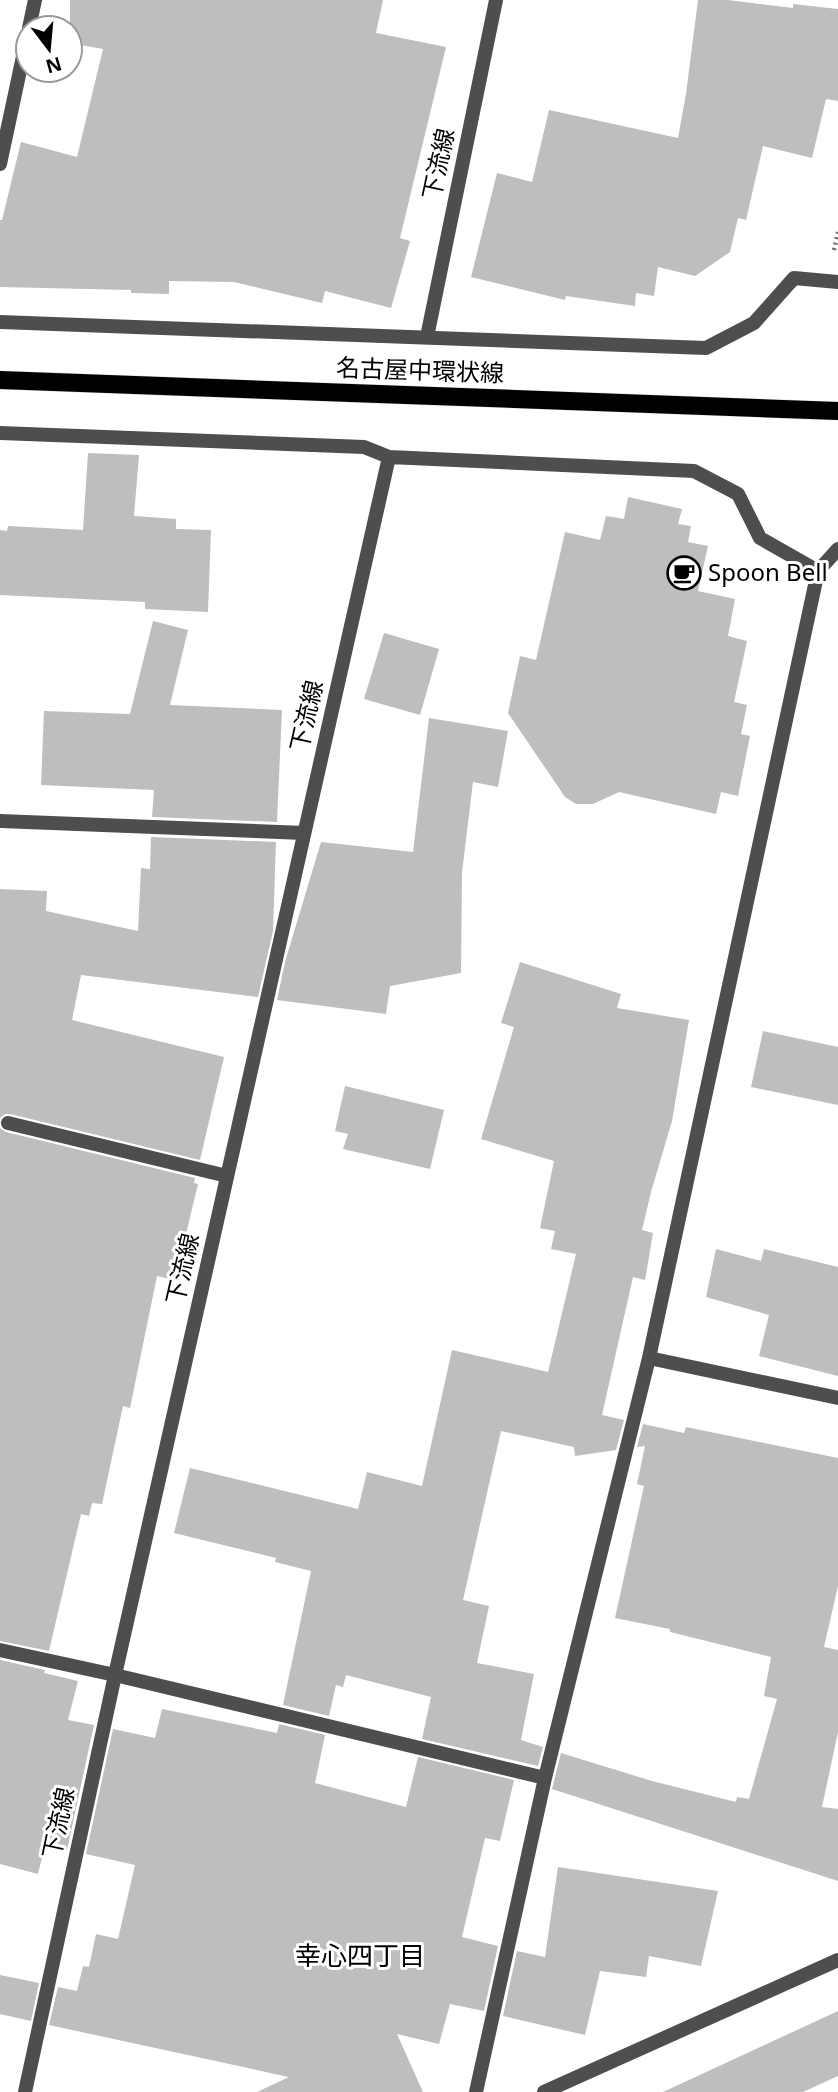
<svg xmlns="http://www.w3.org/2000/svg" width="838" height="2092" font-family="'Noto Sans','Noto Sans JP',sans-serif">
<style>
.building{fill:#bebebe}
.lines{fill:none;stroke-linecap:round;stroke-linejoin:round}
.primary-casing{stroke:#dbdbdb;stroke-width:19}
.path{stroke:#707070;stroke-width:4.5;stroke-dasharray:2 3.5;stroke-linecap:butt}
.lane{stroke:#4e4e4e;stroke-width:14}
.street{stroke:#4e4e4e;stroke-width:14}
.primary{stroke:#000;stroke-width:18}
.labels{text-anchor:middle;stroke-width:6;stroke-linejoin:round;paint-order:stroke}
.street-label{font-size:24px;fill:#000;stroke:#fff}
.poi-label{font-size:24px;fill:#000;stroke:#fff;text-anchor:start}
.neighbourhood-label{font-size:26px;fill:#000;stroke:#fff}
</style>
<rect width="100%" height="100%" fill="#fff"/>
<path class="building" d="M70 0H383L376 33 446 47 400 238 410 241 391 308 325 291 322 303 234 282 169 281V294L131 293V290L0 287V220H2L21 142 77 157 103 49 70 43Z
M698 0H728L793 8V4L838 9V101L826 99 812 158 763 146 746 220 738 218 730 252 695 276 658 267 654 296 636 293 635 306 566 296 565 300 471 277 497 173 532 182 549 110 678 138 686 94Z
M88 453 139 455 134 516 176 519V529L211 530 208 612 145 609V602L0 595V530L7 531 8 526 83 530Z
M628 497 682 509 678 524 691 526 688 542 708 546 698 591 735 599 728 636 747 641 734 702 747 705 741 734 750 736 738 796 721 792 716 814 619 792 593 804H576L565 797 508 713 520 656 536 660 565 532 600 540 606 516 624 519Z
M153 621 188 630 170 705 282 710 277 822 152 817 154 790 41 785 44 711 130 714Z
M384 633 439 649 420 715 364 699Z
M429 718 508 731 498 787 473 782 462 872 461 973 390 986 386 1014 277 1000 285 962 321 842 413 852Z
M151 837 276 842 273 931 258 997 81 975 72 1020 224 1057 200 1160 10 1114H5L0 1118V889L47 891 46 911 138 931 141 868 150 869Z
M520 962 621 994 617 1008 689 1020 672 1121 651 1192 642 1230 653 1233 645 1280 633 1277 602 1415 624 1420 616 1450 575 1456 574 1447 501 1431 463 1600 489 1606 477 1663 534 1674 521 1740 543 1747 538 1766 422 1739 431 1697 346 1675 343 1687 336 1685 329 1716 283 1705 311 1571 275 1562 276 1558 174 1533 190 1468 358 1509 367 1472 422 1486 452 1350 548 1372 576 1254 551 1249 555 1231 540 1228 554 1161 481 1139 514 1027 501 1023Z
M763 1031 838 1047V1105L751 1087Z
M345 1086 444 1110 430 1169 343 1149 348 1134 335 1131Z
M0 1128 6 1132 195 1178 194 1183 198 1184 175 1280 157 1276 130 1408 123 1406 102 1504 92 1503 89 1516 81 1514 49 1651 0 1641Z
M716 1249 761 1261 764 1249 838 1267V1376L759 1356 769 1315 706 1297Z
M643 1424 684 1433 686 1427 838 1458V1586L824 1647 838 1650V1732L822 1807 838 1809V1881L552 1789 561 1753 652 1781 736 1802 737 1797 749 1799 777 1699 764 1696 771 1657 670 1632V1629L615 1618 644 1486 637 1484 645 1446 637 1447Z
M0 1660 45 1670 44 1673 78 1681 68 1720 94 1725 67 1850 45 1845 38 1874 0 1864Z
M162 1709 277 1733 279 1724 325 1735 315 1783 406 1807 418 1757 514 1780 500 1841 485 1838 462 1937 498 1946 484 2011 450 2004 439 2044 397 2034 423 2092H257L289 2077 49 2025 58 1987 77 1991 83 1966 89 1967 96 1934 118 1939 135 1865 86 1854 113 1729 155 1738Z
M558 1867 718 1891 701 1966 649 1956 646 1977 600 1971 585 2035 503 2016 517 1951 545 1957Z
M0 1975 39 1983 31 2021 0 2014Z
M838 2011V2076L803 2092H663Z"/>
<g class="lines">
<defs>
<path id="primary" d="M0 380 838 411"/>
</defs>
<use href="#primary" class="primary-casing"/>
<path class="path" d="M834 250 838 232"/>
<path class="lane" d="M8 1123 227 1176"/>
<path class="street" d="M29 28 35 0
M0 164 28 33
M0 322 706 348 754 323 794 278 838 282
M427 337 496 0
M0 433 364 447 389 457 694 471 738 494 760 538 818 571
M0 821 304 833
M649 1358 838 1398
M0 1650 115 1675 545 1778
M25 2092 115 1675 389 457
M476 2092 545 1778 649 1358 818 571 838 549
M544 2092 838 1960"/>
<use href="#primary" class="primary"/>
</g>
<defs>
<symbol id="cafe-ring" viewBox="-11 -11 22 22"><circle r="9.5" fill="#fff" stroke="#000" stroke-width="1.5"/><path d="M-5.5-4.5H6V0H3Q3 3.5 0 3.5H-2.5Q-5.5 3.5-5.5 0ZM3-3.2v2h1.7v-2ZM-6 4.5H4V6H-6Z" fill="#000"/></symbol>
</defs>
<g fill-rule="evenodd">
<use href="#cafe-ring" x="665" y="554" width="38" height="38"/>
</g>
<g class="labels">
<g class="street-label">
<text transform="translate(439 164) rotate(-78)" y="8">下流線</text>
<text transform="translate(420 371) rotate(2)" y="8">名古屋中環状線</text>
<text transform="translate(307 716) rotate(-77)" y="8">下流線</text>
<text transform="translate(183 1269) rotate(-77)" y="8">下流線</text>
<text transform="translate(59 1823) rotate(-78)" y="8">下流線</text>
</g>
<g class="poi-label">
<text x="708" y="581">Spoon Bell</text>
</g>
<g class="neighbourhood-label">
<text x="360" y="1965">幸心四丁目</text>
</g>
</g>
<g transform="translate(49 49) rotate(164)"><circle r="33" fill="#ffffff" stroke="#999999" stroke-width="2"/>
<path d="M0-5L12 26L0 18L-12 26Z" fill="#000000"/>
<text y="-10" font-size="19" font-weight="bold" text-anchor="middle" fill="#000000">N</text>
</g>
</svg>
